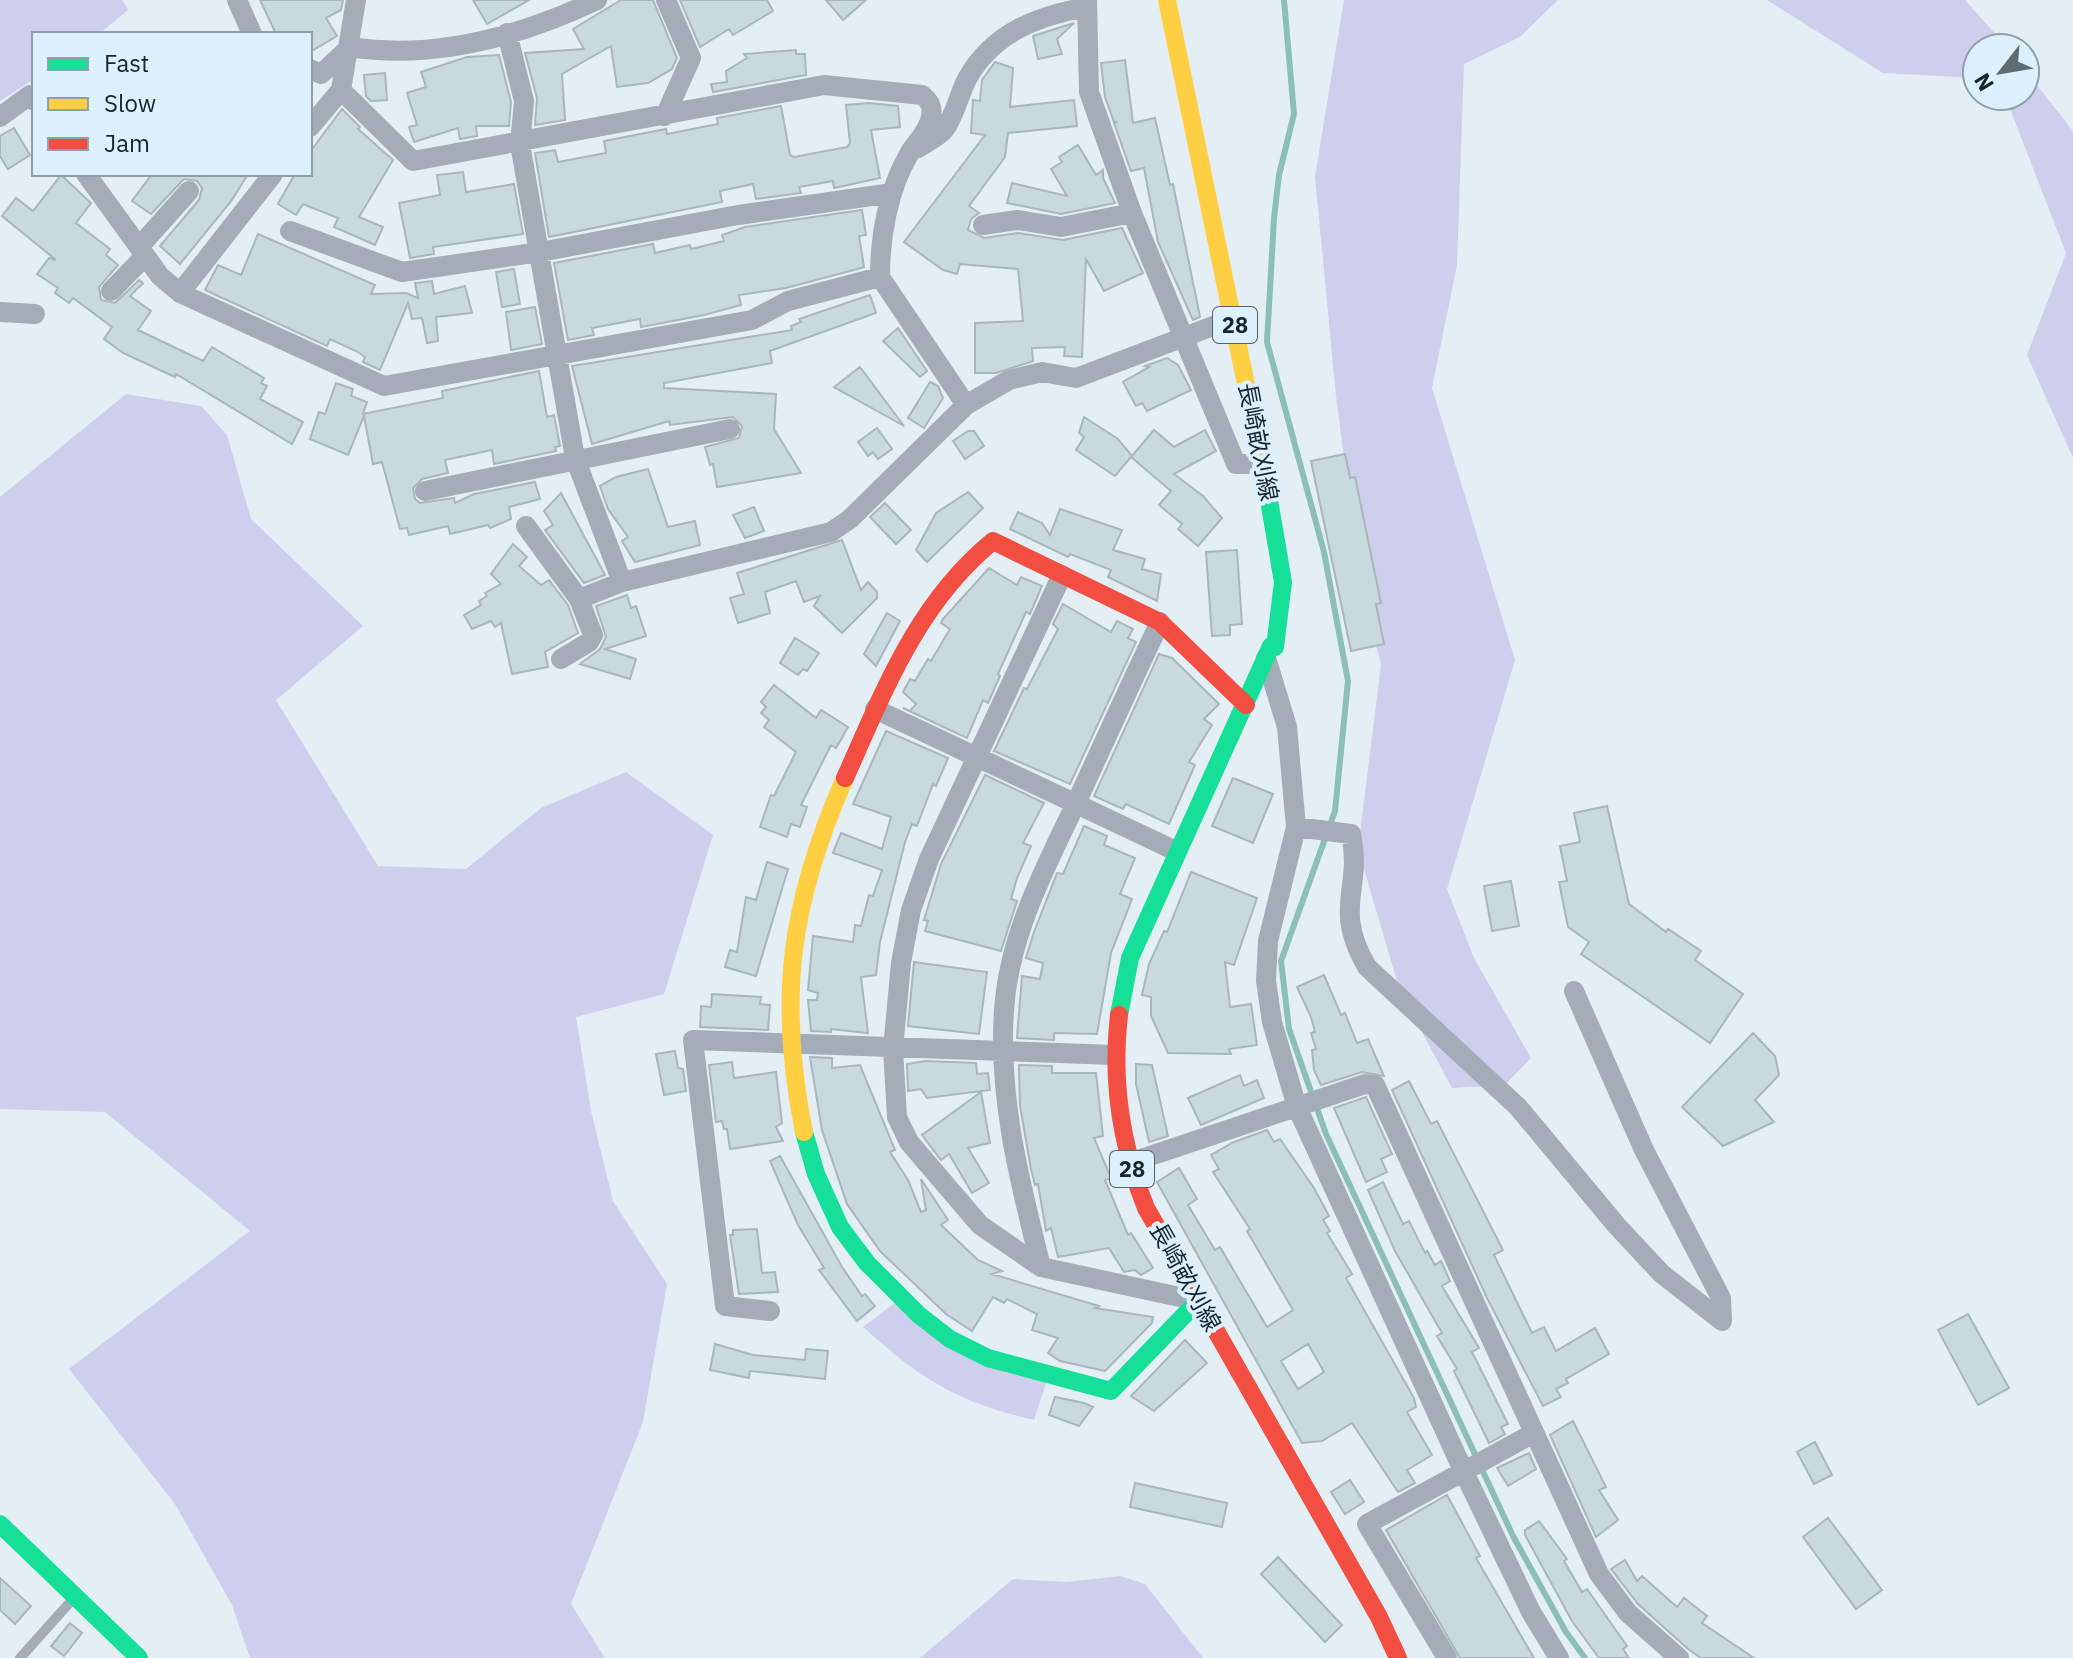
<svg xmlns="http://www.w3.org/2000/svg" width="2073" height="1658" font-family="'IBM Plex Sans','Noto Sans JP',sans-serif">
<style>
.green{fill:#cdcfec}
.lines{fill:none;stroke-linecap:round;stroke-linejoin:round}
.stream{stroke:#8cbfb9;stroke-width:6}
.building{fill:#c8dadf;stroke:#aab6ba;stroke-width:2;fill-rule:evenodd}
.lane{stroke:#a4acb7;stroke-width:10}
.street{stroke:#a4acb7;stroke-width:20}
.fast{stroke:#16e098;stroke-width:18}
.slow{stroke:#ffcf43;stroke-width:18}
.jam{stroke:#f24e42;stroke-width:18}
.labels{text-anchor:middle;stroke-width:8;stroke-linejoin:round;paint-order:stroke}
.shield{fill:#dcf0fd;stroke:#54626b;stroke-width:2}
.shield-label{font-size:22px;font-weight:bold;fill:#19252d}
.street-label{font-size:24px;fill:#19252d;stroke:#dcf0fd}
</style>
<rect width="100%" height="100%" fill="#e4eff5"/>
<path class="green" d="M0 0H122L128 10 99 34H34V79L0 101Z
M1344 0H1558L1520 37 1464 64 1457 265 1432 388 1515 660 1447 889 1474 958 1531 1058 1505 1085 1452 1088 1400 991 1358 849 1381 664 1361 589 1336 396 1315 177Z
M1767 0H1965L2008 48H1977V78L1883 73Z
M2025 70 2073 131V458L2027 355 2066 253 2005 96H2025Z
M126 394 201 406 227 435 251 519 363 626 276 700 378 866 466 869 541 808 626 772 713 835 664 994 576 1017 591 1111 613 1201 667 1284 643 1422 571 1604 605 1658H250L232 1605 175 1504 69 1369 250 1231 105 1112 0 1109V497Z
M897 1301 1046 1383 1034 1420C957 1402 922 1380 863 1327Z
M1120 1576 1145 1584 1203 1658H920L1013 1579 1067 1582Z"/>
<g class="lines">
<path class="stream" d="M1284 0 1294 114 1279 175 1274 218 1267 342 1324 552 1348 681 1335 811 1281 961 1289 1029 1326 1134 1513 1536 1566 1632 1585 1658"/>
</g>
<path class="building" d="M260 0H343L341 10 326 18 337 36 310 52V34H276Z
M473 0H529L487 24Z
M621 0H653L677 58 672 69 648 83 617 87 611 46 562 74 565 120 535 125 537 98 525 53 584 49 573 29Z
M680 0H767L773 11 733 35 729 29 700 47Z
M826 0H866L843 20Z
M1074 23 1057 39 1062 54 1038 59 1033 36Z
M796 50V54H805L806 75 713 92 711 84 727 82 726 71 747 58 744 54Z
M499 55 511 102 509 126H476L477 136 460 139 458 128 414 142 409 127 417 125 407 93 426 87 421 72 467 57Z
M1125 60 1133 123 1155 118 1170 185 1173 184 1200 317 1193 320 1158 242 1144 168 1131 171 1114 123 1117 122H1114L1105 97 1101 63Z
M995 62 1013 68 1010 107 1074 100 1077 126 1008 133 1005 157 969 206 979 213 971 219 968 230 984 238 1018 233 1063 240 1122 228 1143 273 1104 291 1086 259 1082 357 1064 356 1065 347 1032 348 1033 361 996 373H975V323L1023 321 1018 269 960 264 957 274 943 270 904 242 985 135 971 133 973 100 980 101 982 80Z
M385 73 387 100 371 101 366 96 364 75Z
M869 103 898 106 900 127 871 130 880 178 834 188 833 181 799 187 801 193 756 199 753 184 720 191 722 202 549 237 535 153 555 150 558 162 606 153 604 141 666 129 667 134 718 124 717 118 781 106 790 155 794 157 847 147 850 143 846 105Z
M342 109 360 127 358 129 393 160 359 217 383 227 375 245 334 227 338 218 303 204 296 215 278 204 295 174H310V152Z
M14 128 30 155 8 169 0 156V136Z
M1078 145 1096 175 1103 170V178L1115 203 1061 214 1007 203 1012 183 1067 196 1051 169 1062 162 1059 157Z
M463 172 466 192 514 184 523 234 433 247 434 254 410 258 399 203 440 195 437 175Z
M152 174H248L232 200 180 264 160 246 199 200 202 188 197 181 184 179 151 214 132 201Z
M61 175 91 203 76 223 110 249 106 255 118 265 99 287 101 300 115 303 139 280 143 283 130 296 151 311 138 330 203 361 212 347 264 378 261 383 267 386 260 399 303 422 292 444 176 374 175 377 123 353 104 339 112 327 73 298 69 303 55 293 58 288 37 274 49 258 56 260 2 216 16 198 33 211Z
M862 210 866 235 859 236 864 267 861 268 786 288 739 295 741 305 704 315 641 327 640 319 592 328 594 335 568 340 554 263 653 244 655 253 690 245 691 249 724 241 722 235 745 227Z
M258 234 375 285 371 294 406 293 418 298 415 283 432 281 434 294 465 286 472 313 436 317 438 341 427 343 422 318 412 319 408 303 380 370 363 362 365 357 358 352 330 339 327 346 205 290 218 265 241 275Z
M514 269 520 304 502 307 496 272Z
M870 295 876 313 770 351 772 363 664 383V388L776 394 774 429 801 473 717 487 713 464 710 465 705 447 739 438 742 426 733 417 670 425 669 421 592 444 572 366 792 330 791 326 801 322 799 319Z
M535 307 542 344 511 350 506 312Z
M898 328 927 371 920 377 883 341Z
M1167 358 1178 365 1191 390 1147 411 1142 403 1136 406 1123 382 1149 367 1145 366Z
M860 367 904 426 834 387Z
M539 371 547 417 554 415 560 446 555 447 556 451 494 464 492 450 445 460 448 473 422 479 413 488 415 499 420 503 454 498 455 503 474 494 535 482 540 499 509 507 511 519 490 528 488 525 450 534 448 526 409 535 407 528 400 529 382 462 373 464 364 416 348 455 310 439 319 412 325 414 336 383 353 389 351 396 367 402 363 414 443 398 442 391Z
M930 382 938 386 943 398 924 428 908 418Z
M1084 417 1118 439 1132 456 1154 430 1174 447 1205 430 1216 451 1174 474 1203 496 1222 518 1198 546 1178 529 1182 524 1159 505 1171 491 1131 457 1115 476 1076 450 1084 437 1079 433Z
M877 428 892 449 878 459 873 452 868 456 858 442Z
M968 431H974L984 446 965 459 953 441Z
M1345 454 1350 478 1355 477 1381 603 1376 604 1384 644 1351 651 1311 461Z
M648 469 668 527 695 521 700 545 635 562 622 541 628 537 608 509 600 486 616 477Z
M968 492 983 508 927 562 916 550 936 513Z
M561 493 605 575 584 583 545 530 553 525 544 511Z
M885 503 911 530 896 544 870 517Z
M754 507 764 531 745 538 733 515Z
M1060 509 1122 530 1113 550 1145 559 1142 569 1161 574 1157 601 1108 577 1111 570 1070 554 1068 557 1010 529 1018 512 1042 523 1050 535Z
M842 540 861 590 868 582 877 592V598L842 633 814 606 820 596 804 602 796 581 765 592 770 613 738 623 730 598 744 594 737 573Z
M513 544 527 557 519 566 541 585 549 580 568 605 578 633 545 652 548 667 512 674 501 623 495 627 491 621 472 629 464 615 481 605 479 601 487 596 485 593 501 584 491 574Z
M1237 550 1242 624 1230 625V635L1212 636 1206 552Z
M989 568 1017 585 1021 577 1042 586 1030 614 1026 612 998 674 1000 676 988 703 983 700 967 738 903 708 910 711 916 704 903 692 910 679 915 681 928 659 931 661 950 629 941 623 943 619Z
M627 595 631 608 636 606 646 636 605 649 636 659 630 679 580 664 600 649 606 637 596 606Z
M1063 604 1111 632 1117 621 1133 629 1128 638 1136 642 1070 784 994 751 1024 688 1027 689 1058 629 1053 624Z
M887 613 900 621 876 666 864 654Z
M795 638 819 653 807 671 803 669 798 675 780 663Z
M1159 654 1172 658 1219 704 1204 719 1212 725 1189 762 1195 765 1169 824 1126 804 1123 809 1094 796Z
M774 685 816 718 821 710 848 727 836 748 831 745 801 805 807 807 800 827 791 824 787 837 760 827 771 795 774 796 796 752 764 727 769 720 761 713 766 707 761 702Z
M886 731 948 758 936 786 933 784 917 826 912 824 905 842 880 942 876 975 861 977 868 1033 831 1029V1032L811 1031 808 1000H817L818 993 808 990 813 936 853 942 855 925 861 926 869 895 873 896 882 870 833 853 841 833 882 849 891 817 853 804Z
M985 775 1044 803 1023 843 1031 846 1017 878 1011 899 1017 901 1001 951 925 931 928 921 924 920 941 864Z
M1233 778 1273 794 1253 843 1212 826Z
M1607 806 1629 904 1666 932 1668 929 1701 951 1695 960 1743 994 1710 1043 1581 954 1589 942 1568 927 1559 882 1567 881 1560 846 1580 842 1574 813Z
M1084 826 1107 836 1104 845 1135 858 1120 894 1132 899 1111 953 1097 1034 1054 1033V1040L1017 1038 1022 976 1040 979 1043 963 1026 958 1034 932 1057 873 1063 874Z
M767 862 788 869 756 976 725 967 730 950 737 952 746 897 756 900Z
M1191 872 1257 898 1234 965 1225 962 1230 1007 1251 1004 1257 1045 1229 1049 1231 1054 1168 1053 1151 1016V997L1142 995 1149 964 1164 931 1167 932Z
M1511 881 1519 926 1492 931 1484 886Z
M914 962 987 972 979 1034 908 1026Z
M1324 975 1341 1015 1345 1013 1357 1043 1368 1039 1384 1076 1362 1072 1321 1085 1314 1070 1312 1050 1316 1049 1311 1033 1315 1032 1311 1017 1297 987Z
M712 994 761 997 760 1004 770 1005 768 1030 700 1027 701 1006 711 1007Z
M1753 1033 1775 1056 1779 1075 1755 1100 1774 1122 1723 1146 1682 1107Z
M675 1051 678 1068 683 1069 686 1091 664 1095 656 1054Z
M810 1057 832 1058V1068L860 1065 895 1150 890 1152 908 1180 921 1212 926 1210 921 1179 948 1220 941 1225 978 1260 1002 1271 992 1274 1099 1306 1095 1308 1153 1317 1152 1323 1105 1371 1060 1361 1048 1353 1058 1338 1032 1330 1037 1314 1007 1299 1004 1303 993 1297 972 1331 946 1314 880 1251 847 1204 822 1130Z
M925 1061 976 1063 977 1074 988 1073 990 1090 927 1098 921 1089 908 1091 907 1064Z
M732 1062 734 1078 776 1072 782 1123 776 1127 783 1141 730 1149 727 1129H724L722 1121 716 1122 709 1065Z
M1136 1064 1152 1065 1168 1136 1149 1142 1136 1084Z
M1019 1065 1052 1066V1073H1096L1103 1136 1094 1138 1111 1178 1105 1180 1128 1235 1131 1233 1153 1268 1141 1275 1135 1270 1124 1272 1109 1248 1058 1257 1051 1228 1046 1231 1038 1184 1035 1185 1031 1169 1020 1106Z
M1240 1075 1244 1086 1257 1080 1264 1098 1201 1125 1188 1098Z
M1409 1081 1431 1124 1437 1121 1503 1250 1494 1255 1532 1333 1544 1327 1556 1351 1595 1328 1609 1354 1566 1379 1568 1383 1556 1389 1561 1397 1543 1406 1487 1298 1392 1090Z
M981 1092 990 1143 968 1148 989 1183 972 1193 949 1154 941 1160 922 1135Z
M1366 1097 1392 1154 1381 1159 1387 1172 1366 1182 1334 1108Z
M1267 1130 1274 1142 1280 1139 1314 1188 1329 1216 1323 1220 1330 1231 1327 1233 1352 1274 1346 1278 1414 1398 1416 1407 1407 1412 1432 1455 1407 1470 1415 1483 1398 1492 1352 1423 1322 1441 1302 1443 1157 1182 1179 1168 1197 1199 1188 1205 1215 1250 1220 1247 1267 1327 1293 1310 1247 1231 1250 1229 1213 1172 1219 1169 1211 1155 1234 1142ZM1308 1344 1324 1372 1298 1389 1281 1361Z
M780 1156 842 1267 862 1296 865 1294 875 1306 857 1321 819 1270 824 1268 798 1225 770 1161Z
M1383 1182 1403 1224 1409 1221 1425 1253 1427 1251 1435 1265 1441 1261 1450 1281 1442 1286 1479 1348 1472 1352 1508 1424 1501 1427 1505 1434 1489 1443 1454 1371 1457 1369 1437 1336 1442 1333 1395 1251 1368 1190Z
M757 1229 762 1273 775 1272 778 1292 739 1294 730 1235H733V1230Z
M1968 1314 2009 1388 1978 1405 1938 1330Z
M1185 1340 1207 1363 1154 1411 1131 1396Z
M715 1344 753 1355 805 1360 806 1349 828 1351 825 1379 750 1371 749 1378 710 1370Z
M1055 1397 1084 1403 1093 1407 1079 1426 1049 1415Z
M1573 1421 1606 1487 1599 1490 1618 1520 1596 1537 1550 1435Z
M1815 1442 1832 1475 1814 1484 1797 1452Z
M1529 1453 1536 1469 1508 1486 1497 1468Z
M1350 1480 1364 1502 1345 1514 1331 1492Z
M1135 1483 1227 1503 1222 1527 1130 1507Z
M1447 1495 1480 1556 1476 1558 1534 1658H1460L1386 1530Z
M1828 1518 1882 1590 1856 1609 1803 1537Z
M1539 1521 1567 1559 1564 1561 1582 1592 1587 1589 1627 1646 1623 1649 1629 1658H1599L1572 1621 1525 1535V1530Z
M1278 1557 1342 1625 1325 1642 1261 1574Z
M1625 1560 1637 1581 1642 1576 1677 1607 1684 1598 1707 1616 1702 1623 1754 1658H1701L1688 1649 1638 1604 1611 1569Z
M0 1578 31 1606 15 1624 0 1610Z
M70 1623 82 1633 64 1656 51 1646Z"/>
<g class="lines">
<path class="lane" d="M20 1658 72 1600"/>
<path class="street" d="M237 0 252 34
M1087 0 1089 92 1132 213 1236 464H1248
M507 33 524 101 520 144 575 458 622 582 831 532 850 519 966 405 1009 380 1042 372 1076 378 1221 323
M350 47C434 60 521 36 597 0
M310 69 321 74 350 47
M341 90 413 161 824 85 922 95C930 101 933 107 931 116 929 131 916 142 909 154 888 190 880 236 880 277L966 405
M665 116 691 58 666 0
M0 117 30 95 34 101
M310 127 341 90 356 0
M918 148C926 143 938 137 944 130 955 116 959 94 967 79 993 32 1038 16 1087 7
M86 174 160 276 180 293 384 386 752 320 788 301 880 277
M983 225 1018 220 1061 227 1132 213
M290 231 402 272 540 252 738 215 892 193
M139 247 189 191
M111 291 145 256
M180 293 273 174
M0 312 35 314
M425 491 730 429
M526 526 579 599 593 635 589 642 561 659
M1062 575 929 859 911 910 901 963 893 1049 897 1117 909 1142 980 1225 1041 1267 1198 1301
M579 599 622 582
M1266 658 1287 727 1296 827 1268 941 1266 981 1272 1022 1297 1107 1463 1470 1531 1612 1559 1658
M875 709 1176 851
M1296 827 1351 834C1363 889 1332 907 1367 967L1518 1107 1617 1226 1662 1274 1722 1321 1721 1298 1644 1150 1574 991
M1129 1163 1365 1084 1375 1085 1599 1574 1628 1613 1679 1658
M1041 1267C1020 1182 998 1099 1004 1010 1009 934 1046 866 1078 799 1105 740 1132 681 1160 622
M770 1311 725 1306 693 1040 1115 1055
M1447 1658 1367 1524 1534 1433"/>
<path class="fast" d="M1119 1015 1130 958 1271 646 1275 647 1283 582 1265 477
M804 1132 816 1174 840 1227 867 1263 919 1315 950 1339 988 1358 1111 1391 1198 1301
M0 1524 139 1658"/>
<path class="slow" d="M1167 0 1265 477
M804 1132C777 999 790 902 845 778"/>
<path class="jam" d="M845 778C884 691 917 603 993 541L1160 622 1246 705
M1119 1015C1111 1082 1121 1145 1146 1208L1379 1617 1398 1658"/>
</g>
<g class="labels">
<g class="shield">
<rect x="1213" y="307" width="44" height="36" rx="6"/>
<rect x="1110" y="1151" width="44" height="36" rx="6"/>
</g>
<g class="shield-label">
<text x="1235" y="333">28</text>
<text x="1132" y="1177">28</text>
</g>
<g class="street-label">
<text transform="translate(1258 442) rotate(79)" y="8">長崎畝刈線</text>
<text transform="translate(1185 1277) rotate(61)" y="8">長崎畝刈線</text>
</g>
</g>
<rect x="32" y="32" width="280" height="144" fill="#dcf0fd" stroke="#8e9faa" stroke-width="2"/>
<rect x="48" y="58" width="40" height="12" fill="#16e098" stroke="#8e9faa" stroke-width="2"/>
<text x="104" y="72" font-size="24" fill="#19252d">Fast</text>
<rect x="48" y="98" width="40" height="12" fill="#ffcf43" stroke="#8e9faa" stroke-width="2"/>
<text x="104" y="112" font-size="24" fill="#19252d">Slow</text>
<rect x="48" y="138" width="40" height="12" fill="#f24e42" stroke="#8e9faa" stroke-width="2"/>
<text x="104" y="152" font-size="24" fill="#19252d">Jam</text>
<g transform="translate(2001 72) rotate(239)"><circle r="38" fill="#dcf0fd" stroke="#8e9faa" stroke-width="2"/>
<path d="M0-6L14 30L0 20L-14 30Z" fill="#606c73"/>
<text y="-12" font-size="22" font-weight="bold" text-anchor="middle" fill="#19252d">N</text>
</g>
</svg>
